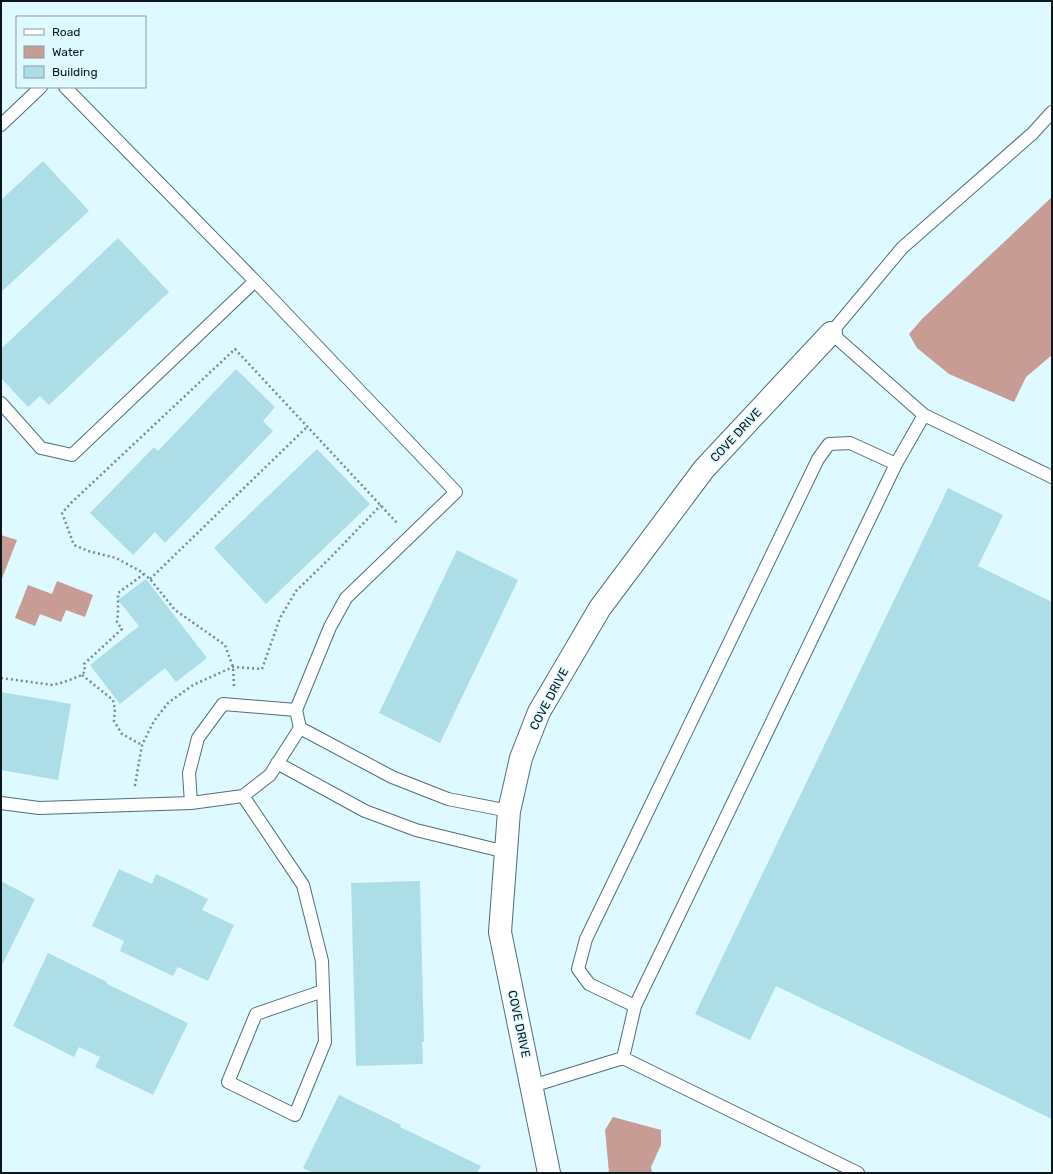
<svg xmlns="http://www.w3.org/2000/svg" width="1053" height="1174" font-family="Rubik,sans-serif">
<style>
.water{fill:#c69c94}
.building{fill:#addee8}
.lines{fill:none;stroke-linecap:round;stroke-linejoin:round}
.lane-casing{stroke:#516f75;stroke-width:14}
.street-casing{stroke:#516f75;stroke-width:24}
.path{stroke:#778a8f;stroke-width:2.5;stroke-dasharray:2 3;stroke-linecap:butt}
.lane{stroke:#fff;stroke-width:12}
.street{stroke:#fff;stroke-width:22}
.labels{text-anchor:middle;stroke-width:3;stroke-linejoin:round;paint-order:stroke}
.street-label{font-size:12px;fill:#0b171a;stroke:#def9ff}
</style>
<rect width="100%" height="100%" fill="#def9ff"/>
<path class="water" d="M1052 197V355L1026 377 1014 402 949 374 917 348 909 334 922 319Z
M1 535 17 540 1 581Z
M57 581 93 595 85 617 66 610 61 622 40 614 35 626 15 618 28 585 52 594Z
M613 1117 661 1130V1145L651 1167 652 1173H609L605 1130Z"/>
<path class="building" d="M43 161 89 211 1 292V200Z
M118 238 169 292 49 405 40 396 28 407 1 378V349Z
M236 369 275 407 263 421 273 431 165 543 155 532 133 555 90 513 154 447 158 451Z
M317 449 370 504 266 604 214 548Z
M948 488 1003 515 978 566 1052 602V1119L776 986 750 1040 695 1014Z
M457 550 518 580 440 743 379 713Z
M146 579 207 658 176 682 165 668 120 704 90 665 139 626 118 600Z
M1 692 71 704 58 780 1 770Z
M119 869 152 884 156 874 182 886 208 899 202 910 234 925 208 981 178 967 173 976 120 951 124 941 92 926Z
M1 881 35 899 1 967Z
M420 881 424 1042H422L423 1064 356 1066 351 883Z
M48 953 107 982V984L188 1023 153 1095 95 1067 100 1057 79 1047 74 1057 13 1026Z
M339 1095 401 1125 400 1127 481 1166 477 1173H313L303 1168Z"/>
<g class="lines">
<defs>
<path id="lane" d="M1052 112 1033 133 902 248 831 333 924 415 1052 477
M1 125 41 87
M1 403 41 448 72 455 255 281
M300 728 392 777 448 799 509 811
M277 763 365 811 416 830 506 852
M243 796 303 885 322 961 325 1042 295 1115 228 1082 256 1014 323 991
M1 803 39 808 191 803 243 796 270 775 300 728 296 710 330 627 346 598 456 492 255 281 65 87
M191 803 189 773 198 738 223 704 296 710
M635 1006 896 464
M623 1058 858 1173
M532 1086 623 1058 635 1006 589 984 578 969 586 939 818 459 829 444 850 443 896 464 924 415"/>
<path id="street" d="M549 1173 500 932 509 811 521 758 539 712 600 608 704 469 831 333"/>
</defs>
<use href="#lane" class="lane-casing"/>
<use href="#street" class="street-casing"/>
<path class="path" d="M150 579 308 426
M82 675 113 700 115 709 114 721 122 734 142 745
M1 678 53 685 64 682 82 675 85 671 84 664 122 629 117 622 118 613V593L144 574
M234 686 233 667 225 645 175 610 150 579 140 571 116 558 88 551 74 545 62 513 71 503 235 349 398 524
M134 785H135L142 745 154 721 168 703 193 685 233 667 262 669 280 618 296 591 330 558 381 505"/>
<use href="#lane" class="lane"/>
<use href="#street" class="street"/>
</g>
<g class="labels">
<g class="street-label">
<text transform="translate(736 435) rotate(-47)" y="4">COVE DRIVE</text>
<text transform="translate(549 699) rotate(-62)" y="4">COVE DRIVE</text>
<text transform="translate(519 1024) rotate(78)" y="4">COVE DRIVE</text>
</g>
</g>
<rect width="1053" height="1174" fill="none" stroke="#0b171a" stroke-width="4"/>
<rect x="16" y="16" width="130" height="72" fill="#def9ff" stroke="#8a9fa3"/>
<rect x="24" y="29" width="20" height="6" fill="#ffffff" stroke="#8a9fa3"/>
<text x="52" y="36" font-size="12" fill="#0b171a">Road</text>
<rect x="24" y="46" width="20" height="12" fill="#c69c94" stroke="#8a9fa3"/>
<text x="52" y="56" font-size="12" fill="#0b171a">Water</text>
<rect x="24" y="66" width="20" height="12" fill="#addee8" stroke="#8a9fa3"/>
<text x="52" y="76" font-size="12" fill="#0b171a">Building</text>
</svg>
